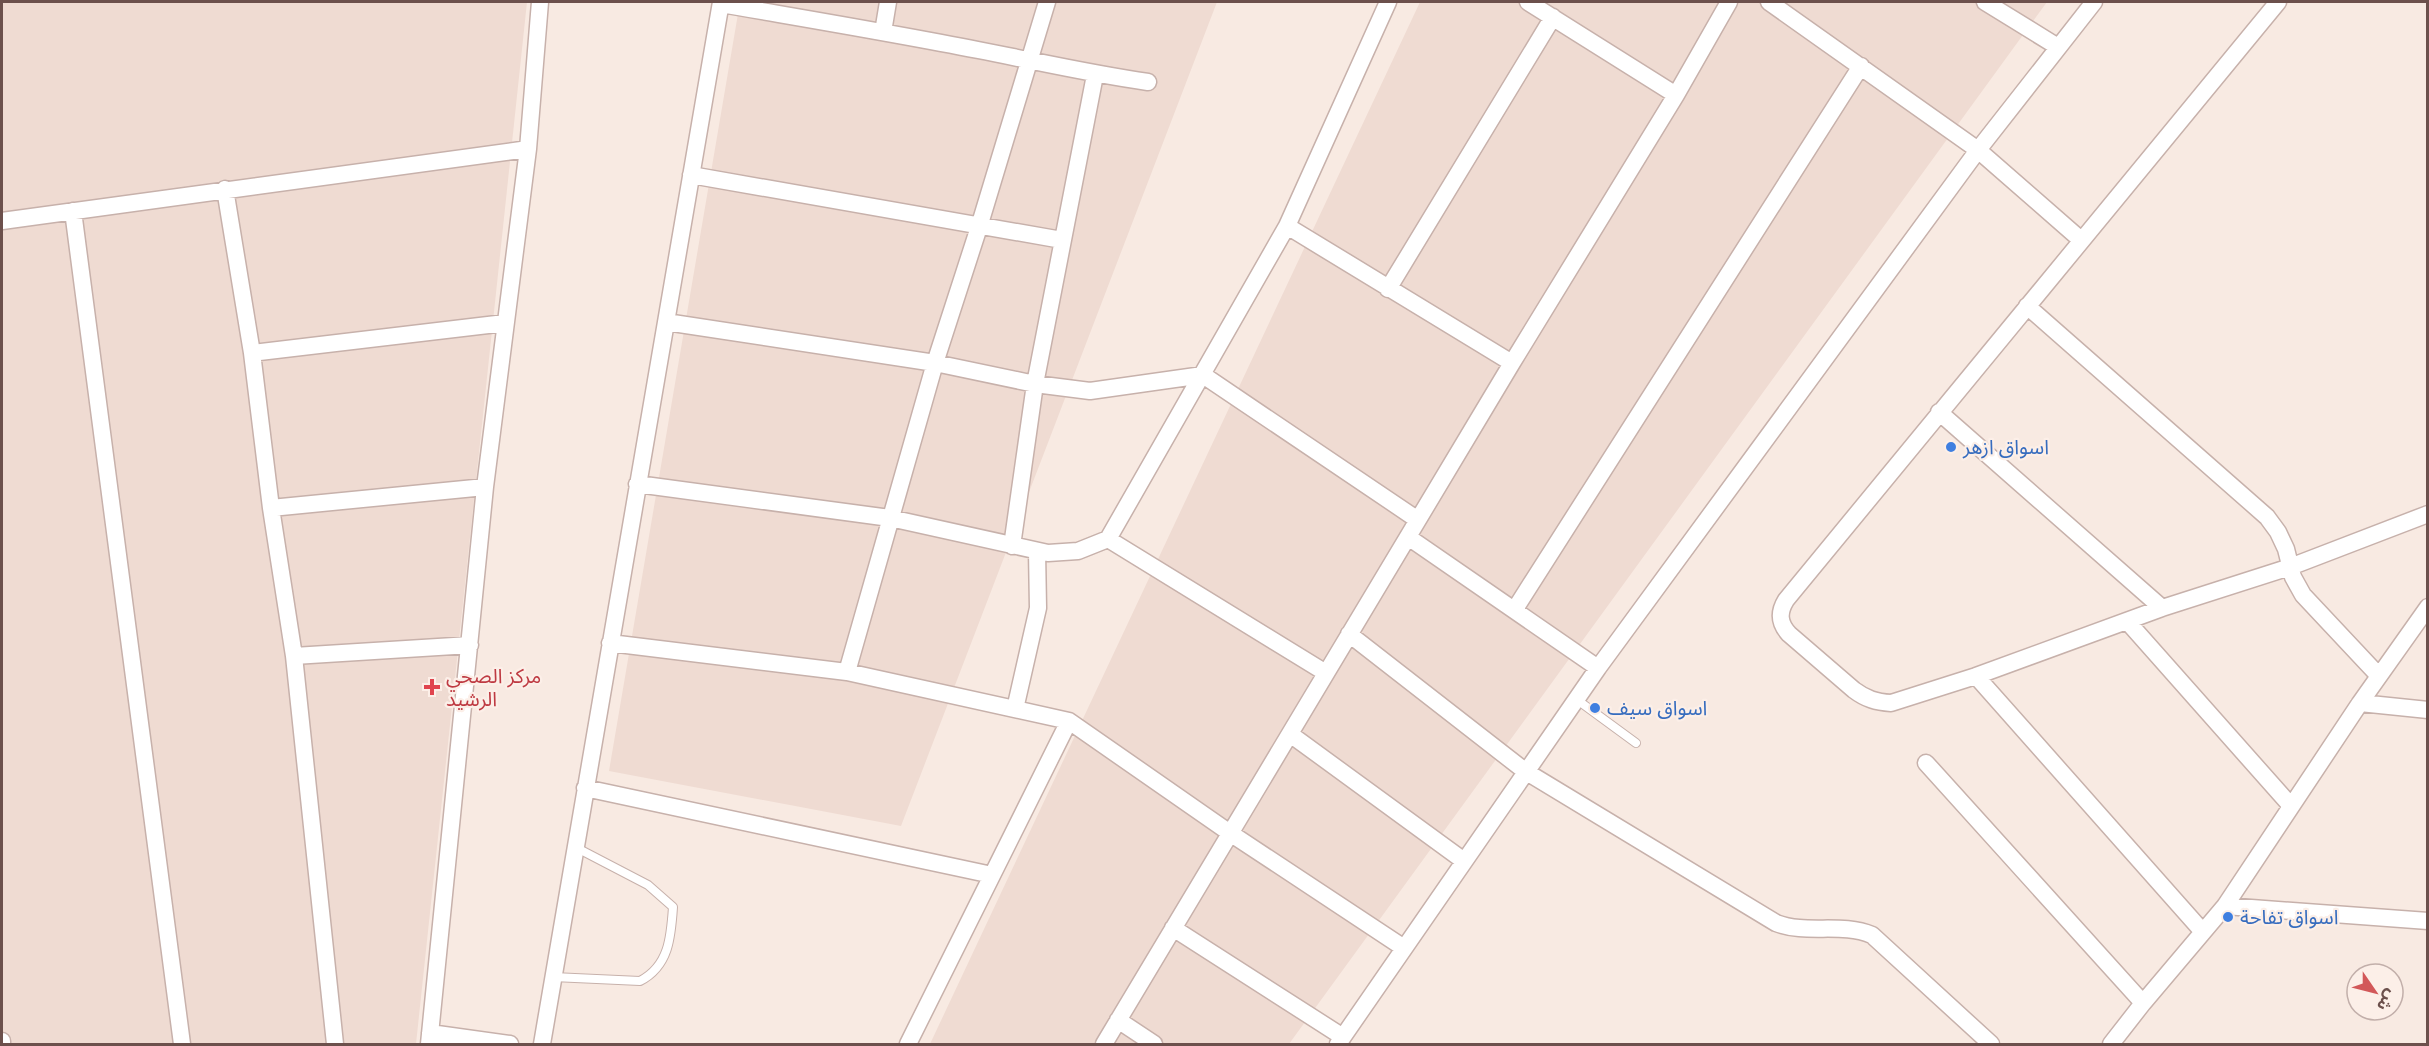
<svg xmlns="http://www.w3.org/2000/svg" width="2429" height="1046" font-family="'Nunito Sans','Noto Sans Arabic',sans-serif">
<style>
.residential{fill:#efdbd2}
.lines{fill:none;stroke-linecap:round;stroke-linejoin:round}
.service-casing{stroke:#c7b1ab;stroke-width:10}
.minor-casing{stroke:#c7b1ab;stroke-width:19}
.service{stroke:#fff;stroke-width:8}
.minor{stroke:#fff;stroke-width:16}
.shop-dot{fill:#3f7fe0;stroke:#fcefe8;stroke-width:2}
.health-dot{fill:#e0444e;stroke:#fcefe8;stroke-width:2}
.labels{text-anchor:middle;stroke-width:4.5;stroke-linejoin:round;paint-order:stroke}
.shop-label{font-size:20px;fill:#366cbe;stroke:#fcefe8;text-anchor:start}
.health-label{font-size:20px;fill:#be3a42;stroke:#fcefe8;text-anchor:start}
</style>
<rect width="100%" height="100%" fill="#f8eae2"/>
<path class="residential" d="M2 2H527L416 1044H2Z
M740 2H1217L901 826 609 771Z
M1420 2H2047L1289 1044H930Z"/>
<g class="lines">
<defs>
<path id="service" d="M1576 699 1636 743
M553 977 640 981C669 966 671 937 673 907L648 885 575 847"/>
<path id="minor" d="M1528 2 1676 95
M1769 2 1978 150 2081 240
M1985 2 2058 47
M2278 2 1786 600C1778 613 1779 623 1789 634L1854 690C1866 699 1876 702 1891 703L1976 676 2162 608 2290 567 2428 514
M721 4C807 19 892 33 978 50 1035 61 1091 74 1148 82
M883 32 888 2
M691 175 1062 240
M225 189 252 353 271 508 294 656 335 1044
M73 211 182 1044
M2 221 528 149
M1287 226 1512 363
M1388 289 1553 17
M2027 306 2267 517 2278 532 2286 549 2293 577 2303 595 2379 676
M666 322 935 363 1035 384 1090 391 1203 375 1418 520
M252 353 505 323
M1939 412 2162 608
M637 484 890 518 1048 553 1078 551 1108 539 1287 226 1388 2
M271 508 485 487
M1408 537 1598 668
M1108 539 1326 673
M1012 546 1035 384 1095 75
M1515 609 1861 66
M2127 621 2291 806
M1349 634 1525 771 1776 923C1807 935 1841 922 1872 935L1991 1044
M610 643 847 672 1069 721 1230 833 1404 948
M294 656 470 645
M847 672 935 363 979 227 1047 2
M1976 676 2203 932
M2360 703 2428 710
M1015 709 1038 608 1037 551
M1290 734 1464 861
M1926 763 2143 1003
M585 788 992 875
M2225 906 2428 921
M1173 928 1343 1037
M1118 1020 1154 1044
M430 1033 510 1044
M2 1041V1044
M429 1044 485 487 528 149 540 2
M542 1044 721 2
M908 1044 1069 721
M1104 1044 1512 363 1676 95 1729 2
M1338 1044 1598 668 1978 150 2094 2
M2111 1044 2143 1003 2225 906 2360 703 2428 607"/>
</defs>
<use href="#service" class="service-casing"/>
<use href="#minor" class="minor-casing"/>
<use href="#service" class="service"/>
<use href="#minor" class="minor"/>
</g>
<g class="shop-dot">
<circle cx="1951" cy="447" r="6"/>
<circle cx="1595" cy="708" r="6"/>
<circle cx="2228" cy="917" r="6"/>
</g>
<path class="health-dot" d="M429 678h6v6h6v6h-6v6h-6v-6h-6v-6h6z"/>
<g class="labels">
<g class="shop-label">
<text x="1963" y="454">اسواق ازهر</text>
<text x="1607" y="715">اسواق سيف</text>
<text x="2240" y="924">اسواق تفاحة</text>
</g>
<g class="health-label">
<text x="446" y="683">مركز الصحي<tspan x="446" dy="23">الرشيد</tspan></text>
</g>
</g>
<rect width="2429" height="1046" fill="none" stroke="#6c504c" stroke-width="6"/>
<g transform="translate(2375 992) rotate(125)"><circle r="28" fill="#fcefe8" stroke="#c2afaa" stroke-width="1.5"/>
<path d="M0-4.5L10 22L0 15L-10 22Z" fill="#d25859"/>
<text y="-9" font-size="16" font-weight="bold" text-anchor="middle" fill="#6c504c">ش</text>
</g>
</svg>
